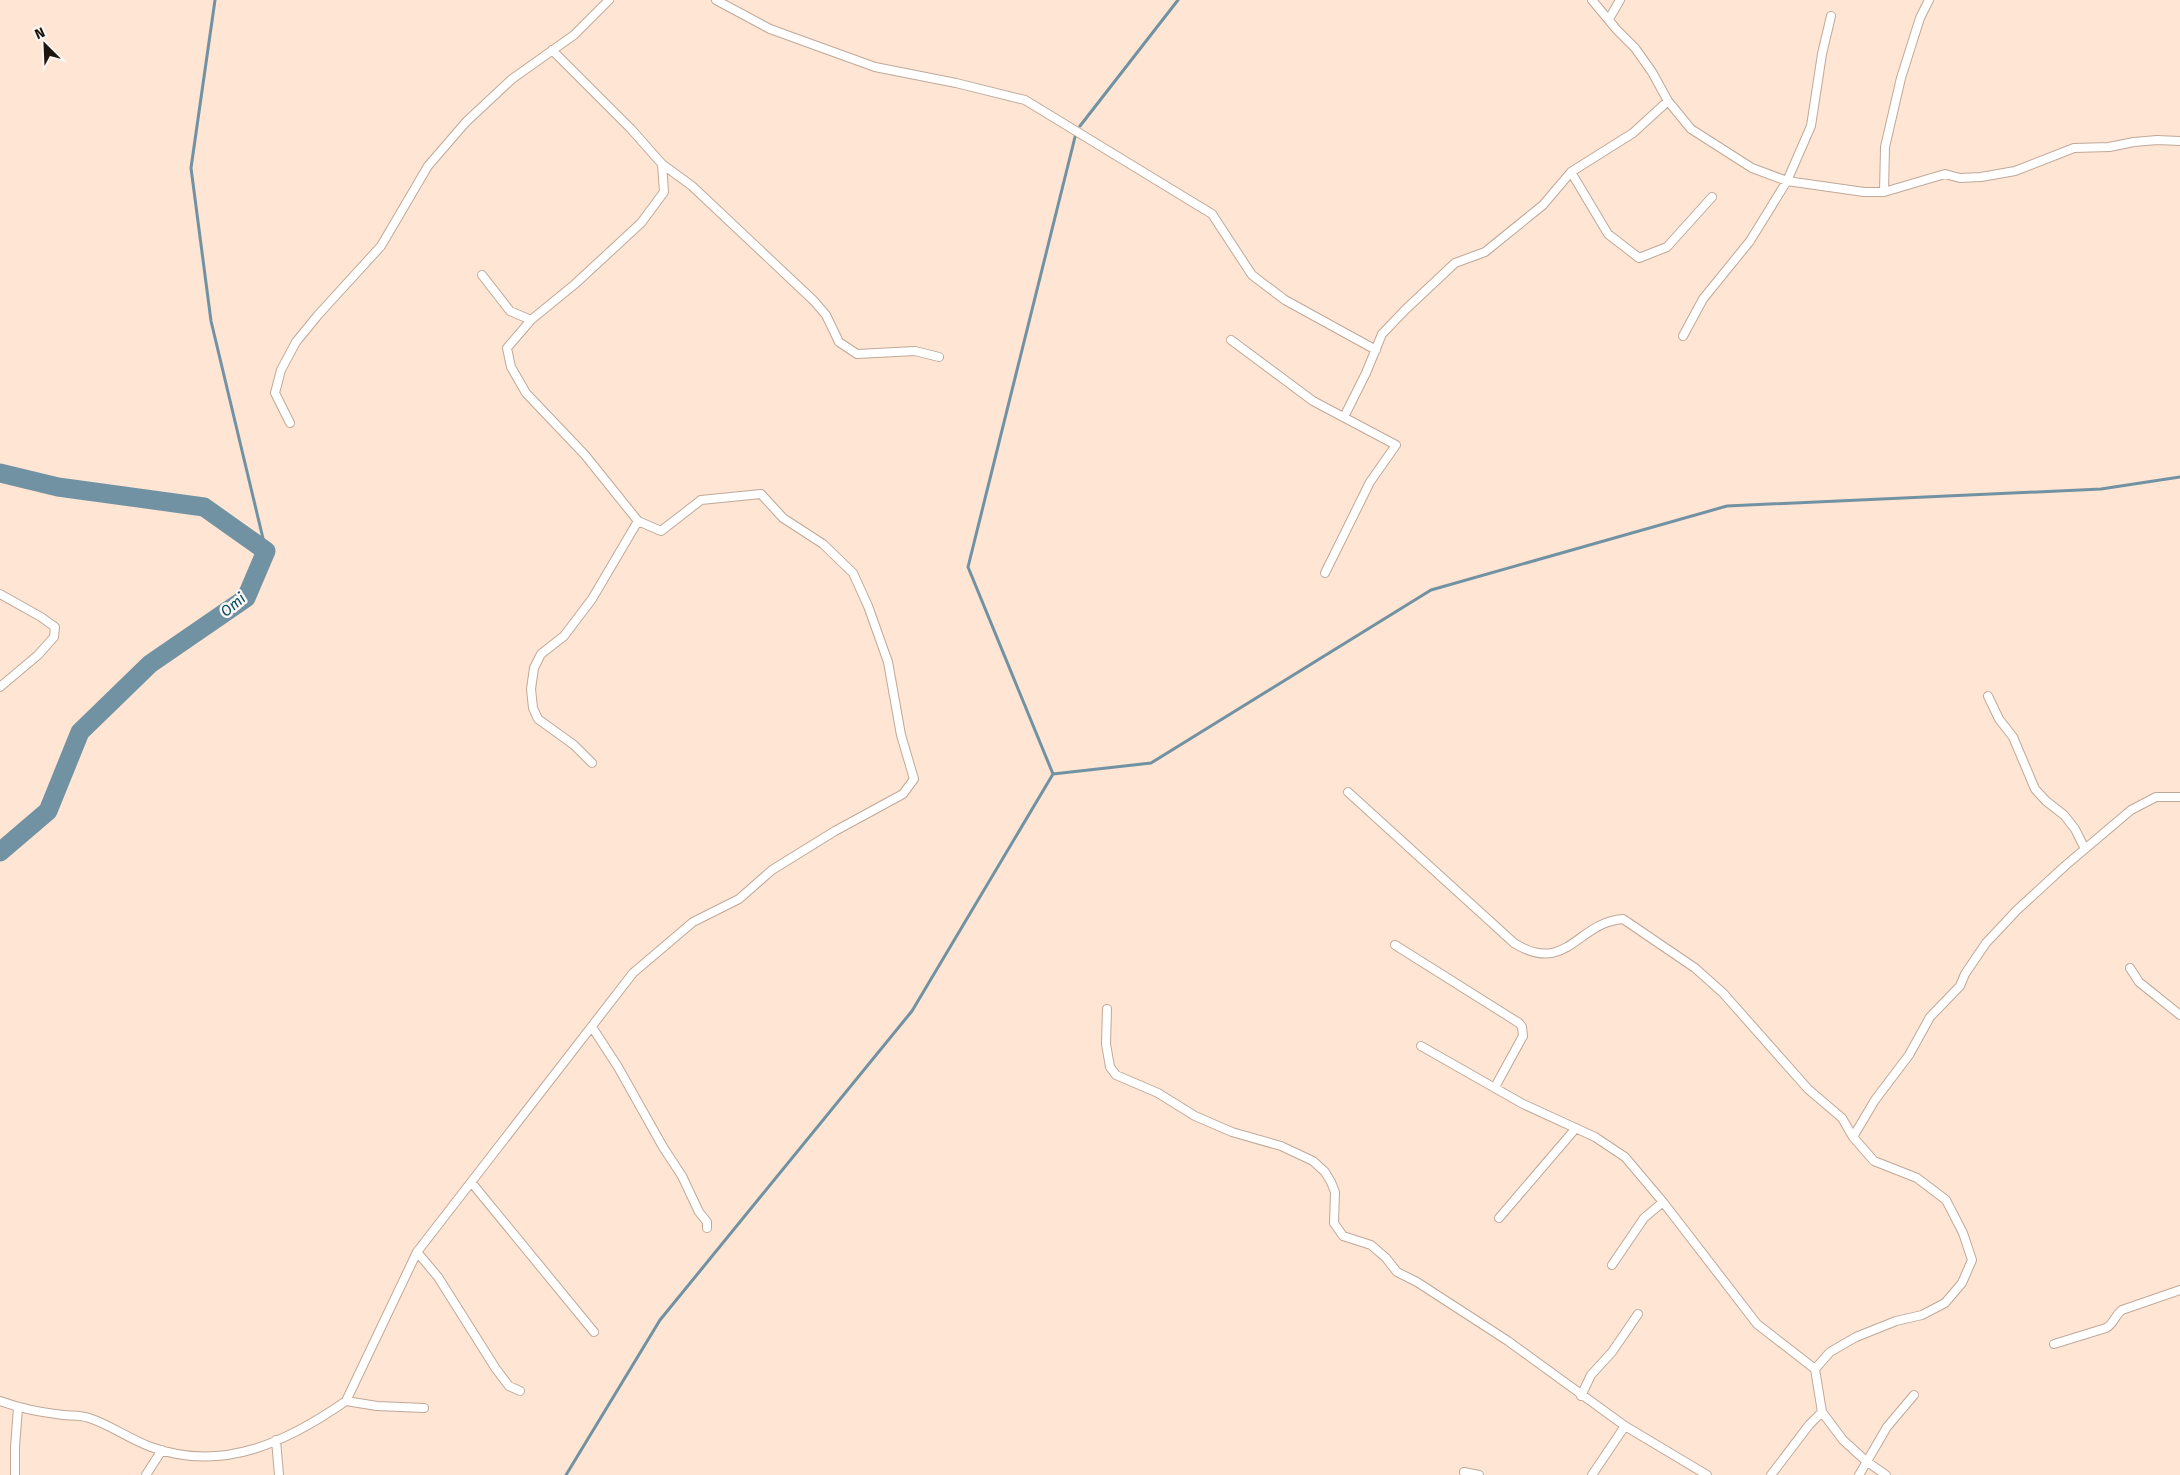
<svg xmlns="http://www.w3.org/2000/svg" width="2180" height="1475" font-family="'Fira Sans',sans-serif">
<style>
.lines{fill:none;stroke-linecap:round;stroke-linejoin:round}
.stream{stroke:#7192a3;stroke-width:3}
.river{stroke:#7192a3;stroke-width:19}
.street-casing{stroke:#c0a898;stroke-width:10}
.street{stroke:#fff;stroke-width:8}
.labels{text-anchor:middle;stroke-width:5;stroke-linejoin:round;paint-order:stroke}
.water-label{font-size:15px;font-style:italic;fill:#0b4e68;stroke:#fcf7f3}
</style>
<rect width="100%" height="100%" fill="#fee5d4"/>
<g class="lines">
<path class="stream" d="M215 0 191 168 211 321 266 551
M1080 126 1178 0
M1053 774 1151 763 1431 590 1727 506 2101 489 2180 477
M566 1475 660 1320 912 1011 1053 774 968 567 1076 133"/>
<path class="river" d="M0 473 58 487 204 507 266 551 246 598 150 664 80 732 48 811 0 852"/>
<defs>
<path id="street" d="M716 0 770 29 875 67 956 83 1025 100 1212 214 1252 275 1285 300 1376 350
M1592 0 1617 30 1635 48 1652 72 1668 101 1691 129 1752 168 1787 181 1864 192H1884L1945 174 1960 178 1981 177 2015 171 2074 148 2109 147 2134 142 2157 140 2180 141
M1609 19 1620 0
M662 164 692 186 814 301 826 315 839 342 857 354 915 351 939 357
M1571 172 1608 234 1639 258 1667 247 1712 197
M1884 192 1885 147 1901 78 1920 18 1929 0
M482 275 510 311 531 320
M1683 336 1703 299 1750 241 1787 181 1811 126 1822 54 1831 16
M1231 340 1313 401 1396 445 1370 482 1325 573
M1344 417 1366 373 1382 334 1406 309 1455 263 1485 252 1543 205 1571 172 1633 133 1668 101
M290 423 275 393 281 370 296 342 318 315 381 246 428 166 466 122 512 79 574 35 609 0
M0 594 41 617 55 627 54 637 38 655 0 687
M1988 696 1999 719 2013 737 2035 789 2046 801 2064 815 2075 829 2085 849
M592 763 574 745 538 719 533 708 531 689 534 668 541 654 564 636 592 599 638 521
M1348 792 1514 943C1567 976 1577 922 1623 919L1695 968 1723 993 1808 1089 1842 1118 1853 1137 1874 1161 1917 1178 1946 1200 1963 1233 1972 1260 1962 1283 1945 1303 1922 1315 1896 1321 1856 1337 1830 1352 1815 1369 1822 1412 1843 1440 1866 1461 1886 1475
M1395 945 1519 1023 1522 1027 1523 1036 1495 1087
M2130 968 2139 982 2180 1015
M1107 1009 1106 1044 1110 1067 1116 1075 1158 1093 1195 1116 1232 1132 1281 1146 1313 1161 1325 1172 1331 1182 1335 1192 1334 1223 1343 1236 1371 1245 1386 1258 1397 1272 1417 1282 1508 1341 1625 1426 1707 1475
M592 1027 618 1067 663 1147 682 1176 699 1212 707 1222V1228
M1421 1046 1523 1104 1595 1137 1625 1157 1663 1202 1757 1324 1815 1369
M1853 1137 1875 1100 1909 1055 1930 1017 1960 986 1965 974 1986 943 2017 910 2066 865 2131 810 2156 797H2180
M471 1182 594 1332
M1499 1218 1576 1128
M417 1252 438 1277 496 1369 509 1386 520 1391
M1612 1265 1644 1218 1663 1202
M2054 1344 2106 1328C2114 1324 2115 1315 2122 1310L2180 1290
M1581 1396 1591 1375 1612 1352 1638 1314
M0 1401C21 1409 41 1412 63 1415 71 1416 81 1415 89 1418 111 1425 129 1439 151 1447 223 1473 287 1442 346 1401L417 1252 633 973 693 922 739 899 772 870 835 831 903 794 914 779 901 735 888 662 868 606 853 573 823 544 783 518 761 494 701 500 661 531 638 521 585 455 526 393 511 367 507 348 531 320 575 284 641 223 664 192 662 164 631 129 552 50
M346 1401 377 1406 424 1408
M276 1440 279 1475
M1464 1472 1479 1475
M15 1475V1447L18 1408
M146 1475 162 1450
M1592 1475 1625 1426
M1771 1475 1809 1425 1822 1412
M1859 1475 1887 1427 1914 1395"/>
</defs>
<use href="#street" class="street-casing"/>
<use href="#street" class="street"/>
</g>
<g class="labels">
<g class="water-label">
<text transform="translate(233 605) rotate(-40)" y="5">Omi</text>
</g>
</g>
<g transform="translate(45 45) rotate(336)" stroke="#fcf7f3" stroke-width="4" paint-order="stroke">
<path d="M0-4L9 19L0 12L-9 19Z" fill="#1e150f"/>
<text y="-8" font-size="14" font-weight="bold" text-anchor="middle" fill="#1e150f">N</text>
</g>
</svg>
